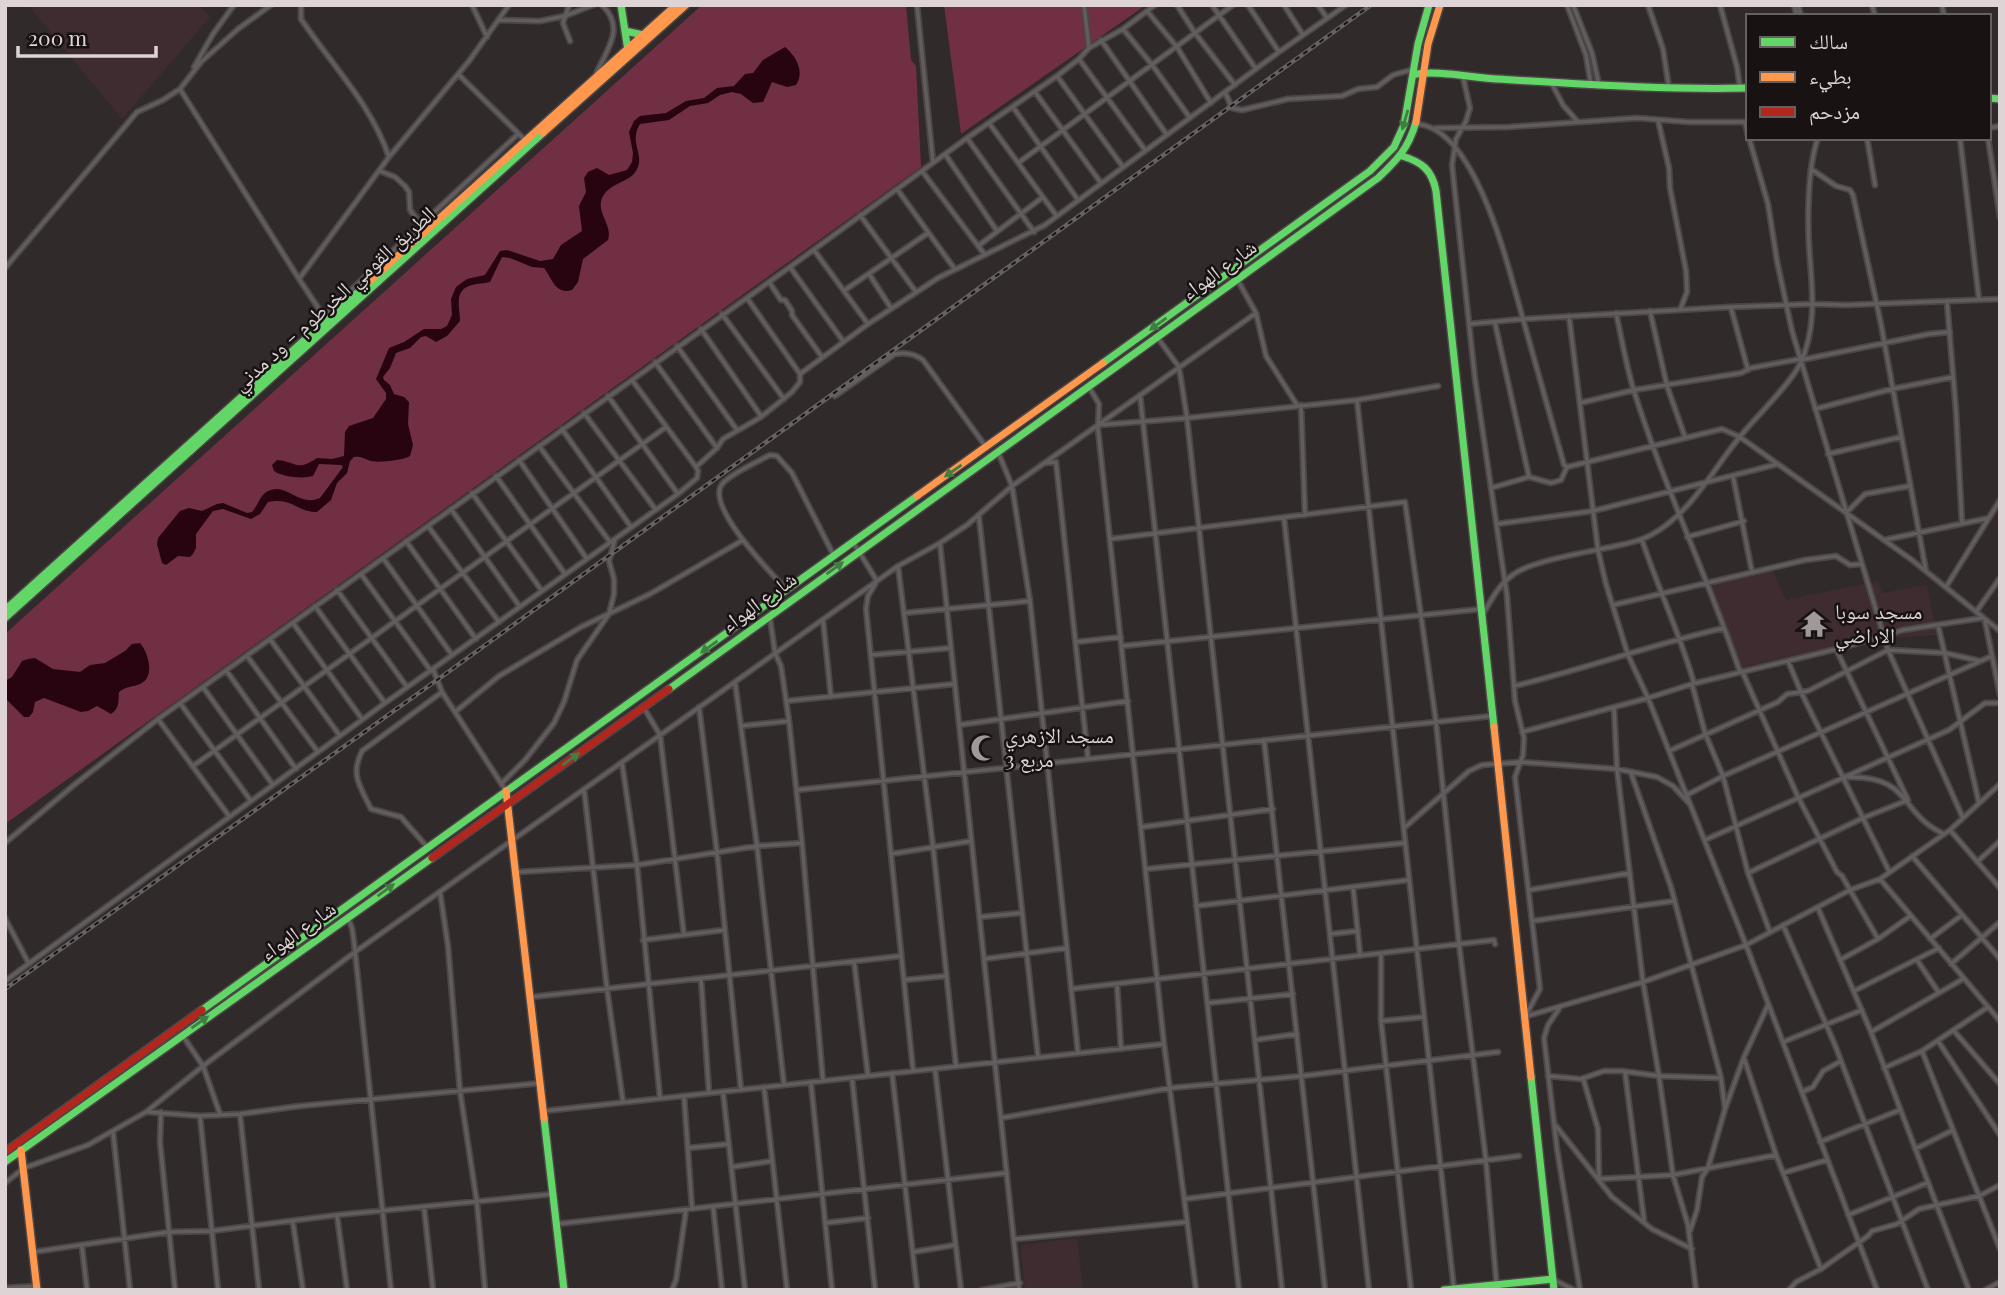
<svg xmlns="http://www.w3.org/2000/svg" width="2005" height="1295" font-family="'Playfair Display','Noto Naskh Arabic',serif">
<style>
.built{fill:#3e2c30}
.green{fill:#702f43}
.water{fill:#280411}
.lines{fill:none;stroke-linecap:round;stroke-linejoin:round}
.street-casing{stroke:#4c4647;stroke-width:7}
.fast-casing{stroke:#4c4647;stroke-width:10}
.slow-casing{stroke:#4c4647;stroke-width:10}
.jam-casing{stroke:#4c4647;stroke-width:10}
.street{stroke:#615c5d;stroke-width:3.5}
.fast{stroke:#63d668;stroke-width:7}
.slow{stroke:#ff974d;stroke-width:7}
.jam{stroke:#b3261e;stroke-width:7}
.rail-casing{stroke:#666162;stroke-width:4.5}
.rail{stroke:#181213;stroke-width:2;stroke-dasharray:5;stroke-linecap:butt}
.oneway{fill:#417e42}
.labels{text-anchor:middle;stroke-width:5;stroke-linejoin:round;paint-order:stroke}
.street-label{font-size:21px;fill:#ded4d6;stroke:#181213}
.poi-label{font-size:21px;fill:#ded4d6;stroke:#181213;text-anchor:start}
</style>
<rect width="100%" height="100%" fill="#312a2b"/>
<path class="built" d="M28 5H199L210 17 122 119Z
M1771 567 1786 600 1878 581 1882 593 1927 585 1937 635 1893 638 1886 634 1739 668 1707 583Z
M1077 1238 1083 1290H1025L1020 1245Z"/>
<path class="green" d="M702 5H906L911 60 916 66 921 167 5 824V634Z
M944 5H1146L961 134Z"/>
<path class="water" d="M785 47C796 56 805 72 796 85L787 87 772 82 763 102 753 103 741 94 732 92 720 95 708 103 690 106 669 120 640 124C628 143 646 155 636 171 629 183 610 182 602 198 596 213 613 225 608 240L583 259 578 282 572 290C555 295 552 278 544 268L532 267 510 258 502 257 490 282C483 284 478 283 472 285 453 290 460 307 460 321L447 336 436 342 426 336 421 337 410 348 396 353 390 368 383 377 384 380 390 385 394 394 404 397 409 402 408 424 413 445 410 456C404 460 378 463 371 461 364 459 361 456 354 457L350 461 347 473 337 483 331 500 317 512C296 512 293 497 268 502L260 514 251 519 223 509 213 511 196 534V548L193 554 190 557 178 556 166 565 162 563 157 544 158 538 180 511 189 508 202 511 217 504 223 503 247 513 252 512C257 507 259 498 265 493 286 479 296 508 320 498L343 467 341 465 319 464 313 476C303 479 282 477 274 471L272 465 277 460C298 462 296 472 317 458L332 459 344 456 345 432 349 426 373 418 386 399V393L376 379 389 348 404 342 424 329H441L447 326 452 315 451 299 456 287 467 279 485 275 500 251 507 250 540 261 553 259 561 245 582 231 579 206 586 192 584 178 588 172 597 168 609 175 627 170 632 162 633 153 629 132 634 121 640 116 666 113 686 101 704 98 717 88 734 86 745 74 753 73 763 60Z
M140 643C148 652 156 677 140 684 133 687 126 686 119 692 118 701 120 708 111 714L97 706 88 711 81 712 44 698 35 702 33 712 29 717H24L5 698V681L12 677 22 661 28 659 35 658 53 669 80 672 90 665 105 663 125 651 132 644Z"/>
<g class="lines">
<defs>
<path id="street" d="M301 5V19C332 65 371 104 389 157
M472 5 487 37
M569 5 563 23 570 41
M917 5 933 162
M1084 5 1089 48
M1177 5 1195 33 1235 85
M1212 5 1256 69
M1248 5 1279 52
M1284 5 1303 35
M1318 5 1327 18
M1567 5 1586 55 1591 85
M1573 5 1592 53 1599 85
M1648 5 1663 49 1669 88
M1720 5 1737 67 1740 88
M1794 5 1797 16
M1798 5 1801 16
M1872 5 1875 16
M1942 5 1944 16
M1147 11 1177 47 1211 103
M498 20 540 21 565 16 593 5
M1123 29 1153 66 1190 118
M1101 40 1167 135
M1079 59 1145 150
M194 67 213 34 234 5
M458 74 526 141
M596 74C607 49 626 28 602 5
M1057 76 1123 167
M1463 77 1470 108 1466 121 1456 139 1452 165 1475 379 1507 596 1515 701 1524 738 1523 755 1515 777 1540 989 1526 1015
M1552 84 1563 105 1578 122
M180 89 299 279 327 321
M1035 92 1101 183
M1225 92 1232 108 1242 110 1288 99 1342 96 1358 89 1377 87 1393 75 1414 69
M1013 107 1078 200
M1658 120 1669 168 1670 188 1686 271 1687 292 1680 310
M1745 122 1748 135
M989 123 1056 215
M1416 124C1477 127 1509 271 1523 319L1730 307 1813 304 1846 305 2000 299
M1436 128 1509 127 1637 118 1689 122H1748
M1989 128 2000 126
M967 138 1034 232
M1749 138 1768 204 1777 261 1792 331 1888 650 1963 818
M1867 138 1875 185
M1960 138 1979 300
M1988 138 2000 217
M945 154 997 231
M1018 163 1233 5
M1811 169 1836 186 1850 190 1853 195 1881 324 1926 571
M380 171 395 177 405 186 409 192 410 210 425 229
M922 171 985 255
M897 189 954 268
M860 215 916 292
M978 246 1043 197
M814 250 868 324
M790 267 843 341
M5 268 137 112 163 100 180 89 201 62 238 29 271 5
M869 274 891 308
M299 279 389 157 469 61 509 5
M1237 279 1256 313 1266 356 1297 405
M769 282 781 300H785L792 311V315L822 357
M845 290 928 233
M1947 302 1956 411 1962 523
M1731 308 1748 370
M1650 311 1667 386 1685 437
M1616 313C1622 339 1626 366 1634 391 1664 487 1708 577 1740 672
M722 314 784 399
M324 315 518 134
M1569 316 1598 550 1606 584 1628 655 1648 698 1746 945 1877 1290
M1495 323 1529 477
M1469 324 1523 319 1564 465 1567 467 1722 429 1740 437 1912 560 2000 631
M701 329 761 416
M1157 337 1179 367 1187 418 1282 1290
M677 346 737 430
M1801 360 1929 334 1950 332
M655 362 717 448
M800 374 868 324 938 278 1045 225 1279 52 1346 5
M1089 387 1099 404 1098 429 1164 1044 1196 1290
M1140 395 1239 1290
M608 396 678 494
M835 396 895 354C905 352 914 353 923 360L986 447
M1357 400 1454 1290
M1580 403 1634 390 1741 373 1751 368 1800 359
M1301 405 1305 515
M1815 409 1892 389 1953 377
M584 413 656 510
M1099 425 1187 418 1357 400 1438 386
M562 429 631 527
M539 446 610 542
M998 452 1012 486 1030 601 1078 1053
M1828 454 1901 437
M519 460 587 559
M1045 463 1056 462 1088 759
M696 467 717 448 723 439 761 417 792 392 800 382V374L747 298
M496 476 565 574
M1733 476 1752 572
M1491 488 1529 477 1551 483 1561 480 1567 467
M472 493 542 591
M451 509 520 607
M1846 513 1865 494 1910 486
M979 517 1038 1057
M1284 518 1369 1290
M1497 524 1593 511 1778 464
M428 526 499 622
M1687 537 1744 521
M1110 539 1405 502 1436 722 1459 944 1486 1161 1497 1290
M1642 540C1658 588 1680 634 1694 683
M1884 540 1989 518
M406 541 476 639
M853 542 877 581 868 596 866 609 913 1070
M940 544 1019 1290
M383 558 452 655
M898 566 933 846 956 1066
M361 574 431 671
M1946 587 2000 500
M337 590 407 687
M787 590C771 573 703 504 723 483 732 473 757 462 770 455L777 456 792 473 834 556
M1613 605 1805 560 1836 556 1850 565 1861 564
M315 606 385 703
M1976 612 2000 578
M904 613 1030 601
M1482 616C1491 600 1499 584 1514 574 1532 561 1587 552 1611 547 1624 544 1639 542 1651 535 1692 513 1714 467 1743 433 1758 415 1791 383 1800 364 1816 331 1813 294 1810 259 1807 227 1807 168 1818 138
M770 618 775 653 781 666 789 721 802 843 823 1081
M823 620 831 697
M1985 621 2000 695
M293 623 362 719
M1938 625 1979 803
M270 639 340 736
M1076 642 1121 637
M1122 646 1481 609
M871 655 951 648
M247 656 318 752
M1788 661 1801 692 1889 871
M433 669 442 692 506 791
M226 670 296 769
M1742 671 1798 797 1837 872 1842 876 1878 939
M735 682 757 846 784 1085
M1692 684 1705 733 1723 776 1748 873 1770 932
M1514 686C1585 669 1653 644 1724 628
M203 687 273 785
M786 701 954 684
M180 703 251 801
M699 707 718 861 741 1090
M644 708 660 735 684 935
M1614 708 1617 769 1643 982 1659 1076 1673 1175 1688 1225 1696 1290
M455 712 499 676 581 627 650 594 743 540
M158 719 229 816
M959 725 1128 701
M741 726 789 721
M1522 732 1648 698 1692 684 1845 647 1903 630 1982 618
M1264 740 1325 1290
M1669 751 1778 702 1787 694 1808 691 1888 650 1945 653 1980 661
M622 763 637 865 660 1098
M193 766 666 427
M1631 773 1671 887 1721 1078 1725 1109
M1845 777C1913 775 1898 813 1944 834
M502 783 525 760 554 723 564 702 577 660 609 614 614 594V579L609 561 615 539
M584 789 607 989 623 1102
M797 790 1492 716
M1687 795 1723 776 1992 656
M1142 827 1273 809
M1404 828 1469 771 1482 765 1521 762 1617 769 1657 777 1673 786 1689 803
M1950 830 2000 888
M1705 840 1949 730 1985 703H2000
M5 843 74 785 158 719 790 267 967 138 1057 76 1079 59 1089 48 1123 29 1155 5
M428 848 401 817 371 809C360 786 350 775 362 751L442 692
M891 854 971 841
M1912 856 2000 959
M1977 862 2000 841
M1146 869 1405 843
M517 872 637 865 757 846 802 843
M1748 873 1863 818 1908 800 1836 649
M1880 879 2000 1021
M1353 887 1360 954
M1529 890 1630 873
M440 892 448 946 460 1091 477 1203 485 1290
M1196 906 1409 880
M1818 908 1871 1032 1969 1290
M980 917 1021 913
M5 918 29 964
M348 918 352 928 354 942 391 1290
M1532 921 1674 901
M1783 925 1835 1045 1928 1290
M1330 934 1358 931
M1930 939 1962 915
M643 940 724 930
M1381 954V1021L1411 1290
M984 959 1067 948
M1840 960 1878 939 1909 917
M1917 960 1939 993
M854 961 868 1076
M1951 964 2000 922
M701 978 709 1093
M904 980 946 976
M5 981 385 703 678 494 697 478 698 471 696 467 632 380
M1117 984 1121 1049
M1071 989 1494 940 1495 944
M1854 991 1939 948
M531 997 901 956
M1208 1003 1293 994
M1561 1006 1548 1025 1544 1038 1557 1149 1580 1290
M1527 1016 1643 982 1746 945 1850 890 1880 879 1950 830 2000 784
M1381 1021 1424 1017
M1954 1031 2000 1084
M1871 1032 1963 979
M183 1036 203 1066 220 1114
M1255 1040 1297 1034
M1938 1041 2000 1135
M1783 1042 1862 1010
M1922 1051 2000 1249
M1744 1058 1776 1155 1821 1269
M1884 1068 1922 1051 1988 1007
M935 1069 961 1290
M1625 1072 1644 1220
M892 1073 917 1290
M1548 1076 1581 1079 1604 1071H1622L1659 1076 1721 1078
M852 1078 875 1290
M1583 1078 1598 1129 1599 1179 1673 1175 1776 1155
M811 1083 832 1290
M764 1087 787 1290
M723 1092 745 1290
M1802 1092 1813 1087 1823 1071 1841 1061
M684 1096 692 1208
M544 1111 1164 1044
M148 1112 200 1116 240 1114 300 1106 541 1083
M161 1112 160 1142 175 1290
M240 1114 259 1290
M200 1116 218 1290
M1001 1118 1170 1088 1302 1076 1498 1052
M1556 1126 1612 1197 1652 1229 1692 1249
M113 1132 130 1290
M1820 1142 1900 1110
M688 1148 729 1144
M1915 1149 1953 1130
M732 1167 772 1161
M1783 1173 1827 1160
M5 1183 24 1168 88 1145 146 1112 203 1066 355 952 898 566 940 543 967 525 1012 486 1256 313
M1185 1199 1519 1156
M713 1206 722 1290
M424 1207 433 1290
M1848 1215 1927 1183
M293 1223 303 1290
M825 1223 868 1218
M557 1224 1007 1173
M1690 1231 1697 1210 1702 1177 1708 1168 1725 1109 1744 1057 1768 1005
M1015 1239 1187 1222
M82 1247 87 1290
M33 1252 169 1232 211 1231 337 1215
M913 1252 955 1245
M1554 1280 1574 1290
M5 1288 37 1286
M347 1290 337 1215 553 1194
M672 1290 676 1280 686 1210
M982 1290 1020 1283
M1789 1290 1796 1282 1821 1269 1868 1236 1872 1231 1897 1224 1919 1209 1979 1196 2000 1185
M1985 1290 2000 1282"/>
<path id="fast" d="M621 5 628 51
M625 31 643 35
M1413 75C1431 69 1475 78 1497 79 1581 84 1664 90 1748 88
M1989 98 2000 99
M1402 156C1422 162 1432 170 1436 191L1494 727
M1103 363 1370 171 1394 147 1404 125 1418 44 1429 5
M5 610 370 281
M5 618 543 133
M669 689 1378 178C1398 159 1408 149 1416 122
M202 1010 917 496
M1531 1077 1554 1290
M544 1118 564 1290
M5 1162 432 858
M1444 1290 1553 1279"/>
<path id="slow" d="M1416 122 1428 44 1440 5
M543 133 686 5
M370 281 676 5
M917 496 1103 363
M1494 727 1531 1077
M506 791 544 1118
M21 1150 37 1290"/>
<path id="jam" d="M432 858 669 689
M5 1152 202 1010"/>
</defs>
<use href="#street" class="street-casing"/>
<use href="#fast" class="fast-casing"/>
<use href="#slow" class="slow-casing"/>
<use href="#jam" class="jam-casing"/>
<use href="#street" class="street"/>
<use href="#fast" class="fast"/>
<use href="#slow" class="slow"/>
<use href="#jam" class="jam"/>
<defs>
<path id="rail" d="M5 989 437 680 1371 5"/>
</defs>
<use href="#rail" class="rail-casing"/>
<use href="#rail" class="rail"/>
</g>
<defs><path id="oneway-solid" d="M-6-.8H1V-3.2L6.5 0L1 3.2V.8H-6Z" transform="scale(1.75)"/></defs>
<g class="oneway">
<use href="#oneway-solid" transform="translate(1405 120) rotate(106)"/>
<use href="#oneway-solid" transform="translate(1158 324) rotate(144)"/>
<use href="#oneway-solid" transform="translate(953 471) rotate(145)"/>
<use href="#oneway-solid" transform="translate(835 568) rotate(-36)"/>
<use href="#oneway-solid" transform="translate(709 647) rotate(144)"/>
<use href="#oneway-solid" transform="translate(571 759) rotate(-36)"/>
<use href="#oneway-solid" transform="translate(386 890) rotate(-36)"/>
<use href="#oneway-solid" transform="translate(200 1022) rotate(-35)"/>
</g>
<defs>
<symbol id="temple-bare" viewBox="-9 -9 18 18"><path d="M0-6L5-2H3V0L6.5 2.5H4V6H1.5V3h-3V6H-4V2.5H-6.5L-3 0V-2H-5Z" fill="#a1989a" stroke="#181213" stroke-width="2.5" paint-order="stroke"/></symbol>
<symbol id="mosque-bare" viewBox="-9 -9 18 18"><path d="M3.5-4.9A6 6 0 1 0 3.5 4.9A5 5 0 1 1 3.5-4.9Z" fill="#a1989a" stroke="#181213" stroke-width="2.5" paint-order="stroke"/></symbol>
</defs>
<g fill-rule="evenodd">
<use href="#temple-bare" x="1795" y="605" width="38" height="38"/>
<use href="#mosque-bare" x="965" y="729" width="38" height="38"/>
</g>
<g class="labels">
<g class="street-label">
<text transform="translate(1219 270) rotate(-36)" y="7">شارع الهواء</text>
<text transform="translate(334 299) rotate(-42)" y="7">الطريق القومي الخرطوم - ود مدني</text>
<text transform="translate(759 602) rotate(-36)" y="7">شارع الهواء</text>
<text transform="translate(298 931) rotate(-35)" y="7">شارع الهواء</text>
</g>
<g class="poi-label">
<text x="1835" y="619">مسجد سوبا<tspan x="1835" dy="24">الاراضي</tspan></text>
<text x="1005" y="743">مسجد الازهري<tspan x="1005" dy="24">مربع 3</tspan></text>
</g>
</g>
<rect width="2005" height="1295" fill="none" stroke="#ded4d6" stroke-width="14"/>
<rect x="1746" y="14" width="245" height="126" fill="#181213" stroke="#676061" stroke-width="2"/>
<rect x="1760" y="37" width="35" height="10" fill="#63d668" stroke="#676061" stroke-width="2"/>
<text x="1809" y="49" font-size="21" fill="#ded4d6">سالك</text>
<rect x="1760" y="72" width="35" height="10" fill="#ff974d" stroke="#676061" stroke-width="2"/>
<text x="1809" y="84" font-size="21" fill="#ded4d6">بطيء</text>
<rect x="1760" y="107" width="35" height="10" fill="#b3261e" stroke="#676061" stroke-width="2"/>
<text x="1809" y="119" font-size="21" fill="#ded4d6">مزدحم</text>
<path d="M18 46v10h138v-10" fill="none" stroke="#ded4d6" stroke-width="3.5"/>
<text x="28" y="46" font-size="21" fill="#ded4d6" stroke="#181213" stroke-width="5" paint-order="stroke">200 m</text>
</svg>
